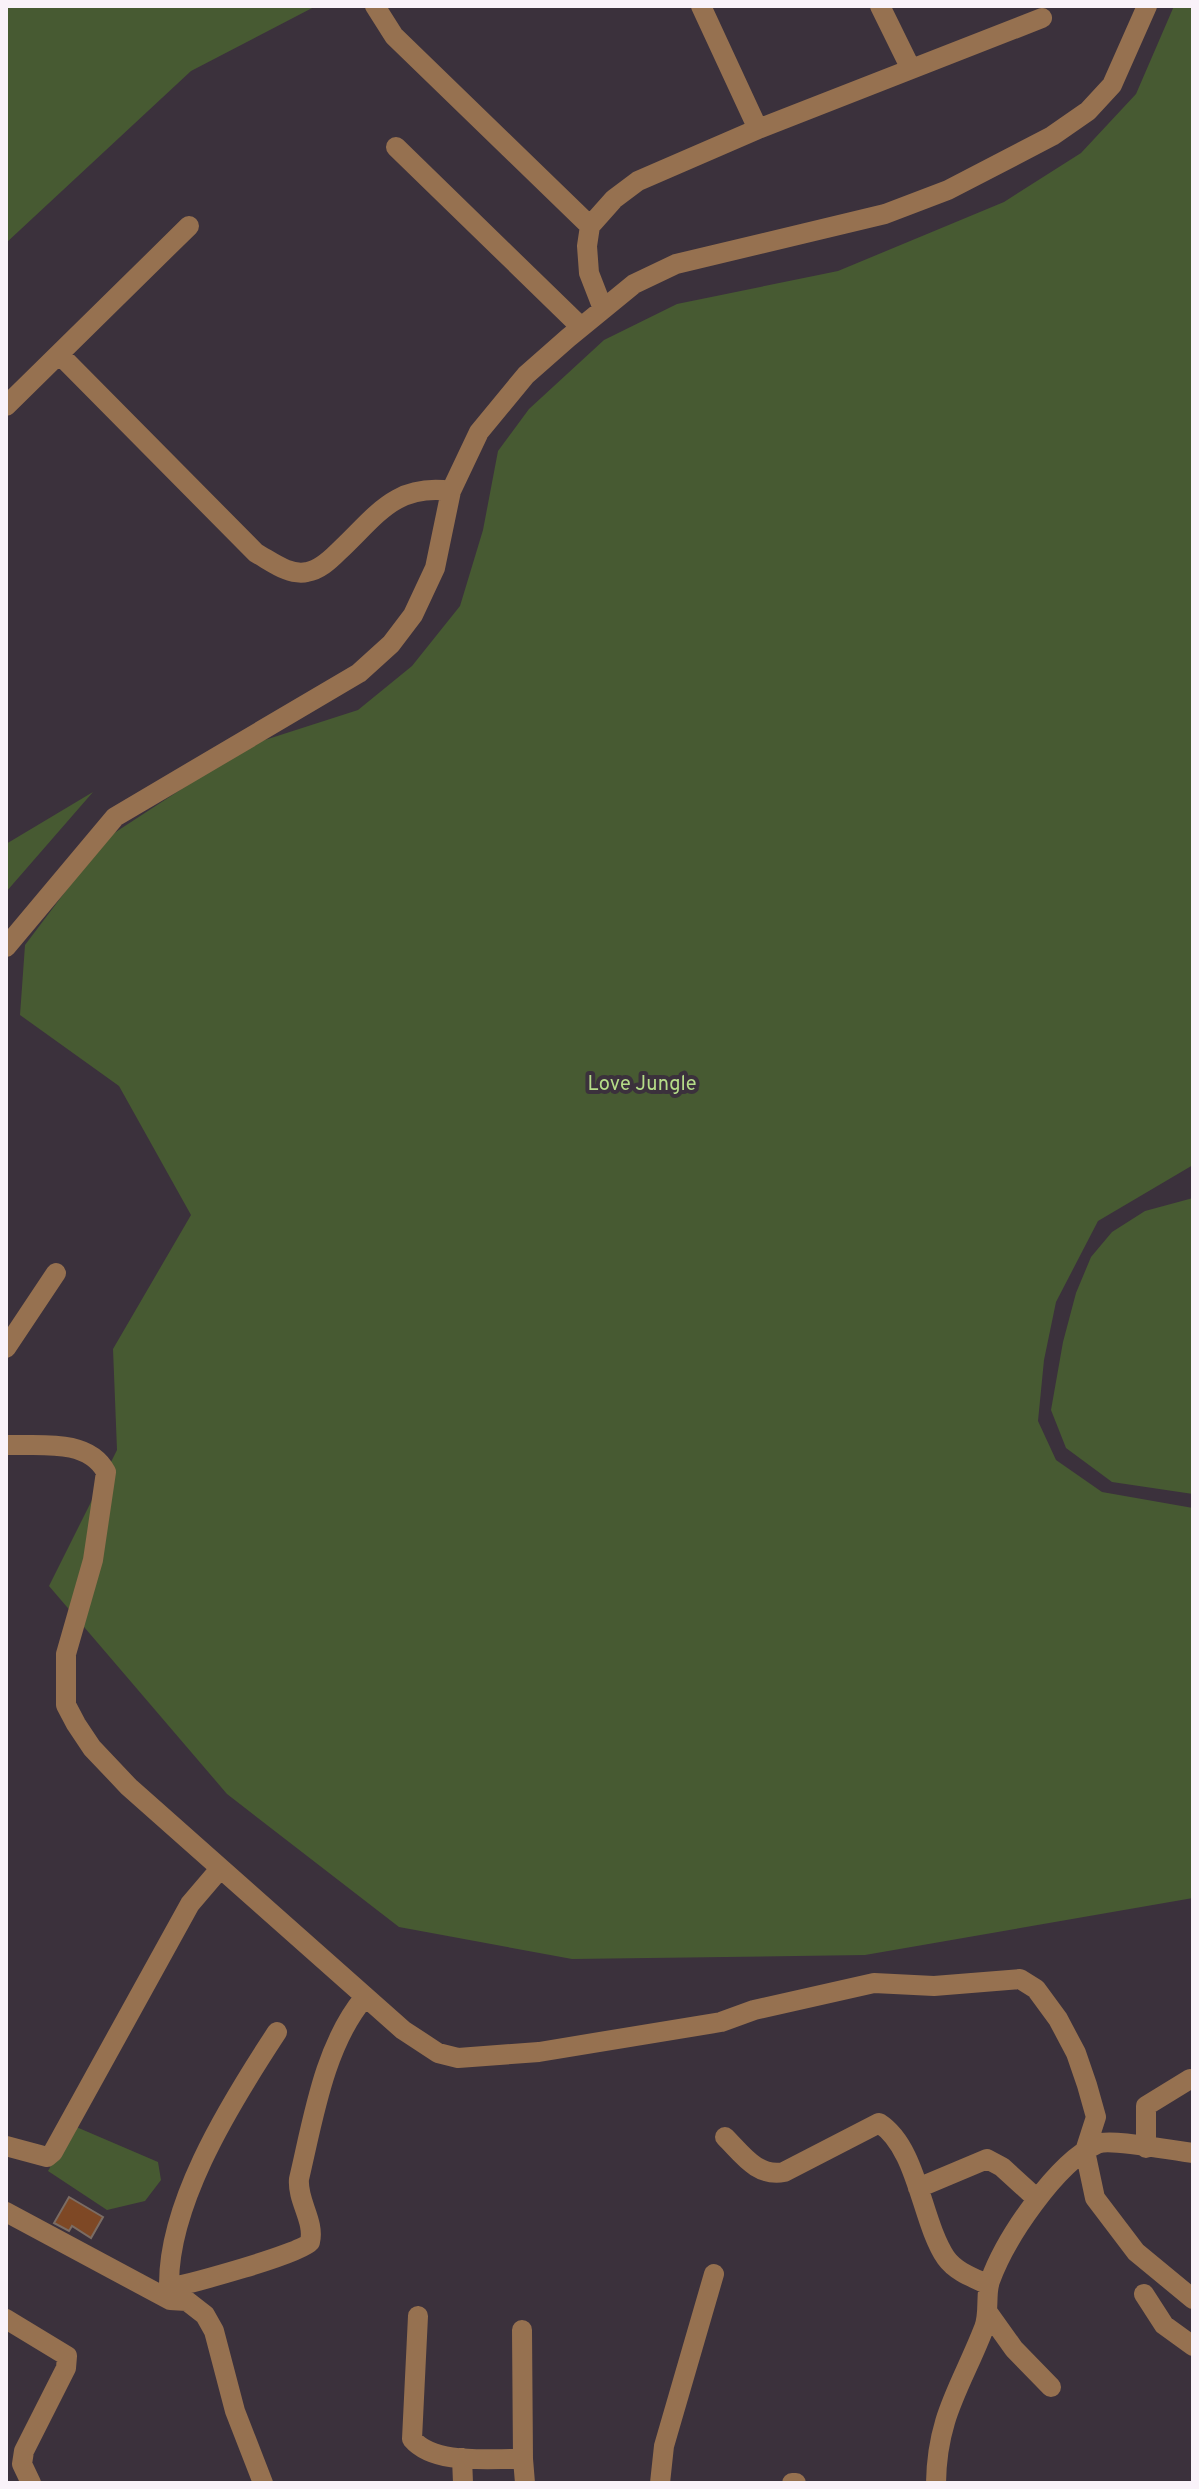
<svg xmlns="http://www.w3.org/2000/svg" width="1199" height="2489" font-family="Overpass,sans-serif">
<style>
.green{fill:#475a32}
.building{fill:#7e4825;stroke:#7b6c63;stroke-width:2}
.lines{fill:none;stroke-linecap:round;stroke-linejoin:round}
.minor{stroke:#967150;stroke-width:20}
.labels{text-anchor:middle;stroke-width:8;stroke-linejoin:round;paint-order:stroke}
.park-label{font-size:20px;fill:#b5dc88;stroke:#3b313c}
</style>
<rect width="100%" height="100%" fill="#3b313c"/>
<path class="green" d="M6 6H316L191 71 6 243Z
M1174 6H1193V1165L1098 1221 1056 1302 1044 1360 1038 1421 1056 1460 1102 1492 1193 1508V1898L865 1955 572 1959 399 1927 227 1794 49 1586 117 1450 113 1349 191 1215 119 1086 20 1015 25 945 105 839 249 745 358 710 412 666 460 606 483 530 498 451 529 409 604 340 677 304 838 271 1004 202 1081 153 1136 94Z
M93 792 6 892V844Z
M1193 1198V1494L1112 1482 1066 1448 1051 1410 1063 1342 1076 1293 1091 1257 1112 1232 1145 1211Z
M74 2126 158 2162 161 2180 145 2201 107 2210 48 2171Z"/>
<path class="building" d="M69 2197 103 2217 91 2238 72 2226 69 2231 54 2223Z"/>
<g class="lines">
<path class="minor" d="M375 6 394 36 590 226
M701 6 758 129
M880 6 911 69
M396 147 581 327
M603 309 589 273 587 246 590 226 614 199 638 181 758 129 1042 18
M61 356 256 553C271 561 289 576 307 572 319 570 329 561 338 552 376 517 394 483 451 491
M6 406 189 226
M6 947 115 817 359 673 391 644 413 615 435 568 451 491 479 432 526 375 568 338 634 284 676 264 885 214 948 190 1052 136 1088 111 1112 85 1147 6
M6 1348 56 1273
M6 1445C39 1446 88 1438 106 1472L93 1560 66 1654V1705L76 1724 92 1748 129 1787 403 2030 438 2053 458 2058 539 2052 721 2022 754 2010 874 1983 934 1986 1020 1979 1036 1989 1058 2019 1076 2053 1087 2085 1096 2117 1085 2151 1095 2198 1136 2252 1193 2299
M725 2137C743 2155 757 2177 784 2172L879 2123C918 2148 921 2221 946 2258 956 2272 974 2278 989 2285
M6 2146 47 2157 53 2152 190 1904 219 1870
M1146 2148V2106L1190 2079
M918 2188 987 2159 1002 2167 1037 2199
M6 2212 170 2300 187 2301 205 2315 214 2331 235 2411 263 2483
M168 2288C189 2284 301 2254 310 2242 315 2221 297 2201 299 2179 313 2120 324 2046 364 1998
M1144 2294 1164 2325 1193 2346
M170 2300C160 2214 231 2102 277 2032
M989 2314 1014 2349 1051 2387
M418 2316 412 2439C435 2466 491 2458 523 2459L522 2330
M6 2319 67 2356 66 2368 24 2451 22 2464 31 2483
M462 2458 463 2483
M523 2459 525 2483
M660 2483 664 2446 714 2274
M792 2483H796
M936 2483C937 2416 961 2387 984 2328 990 2312 985 2295 990 2281 1005 2239 1056 2163 1097 2144 1110 2138 1173 2151 1193 2153"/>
</g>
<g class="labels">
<g class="park-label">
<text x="642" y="1090">Love Jungle</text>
</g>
</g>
<rect width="1199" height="2489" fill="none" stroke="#f9f2f9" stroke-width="16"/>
</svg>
